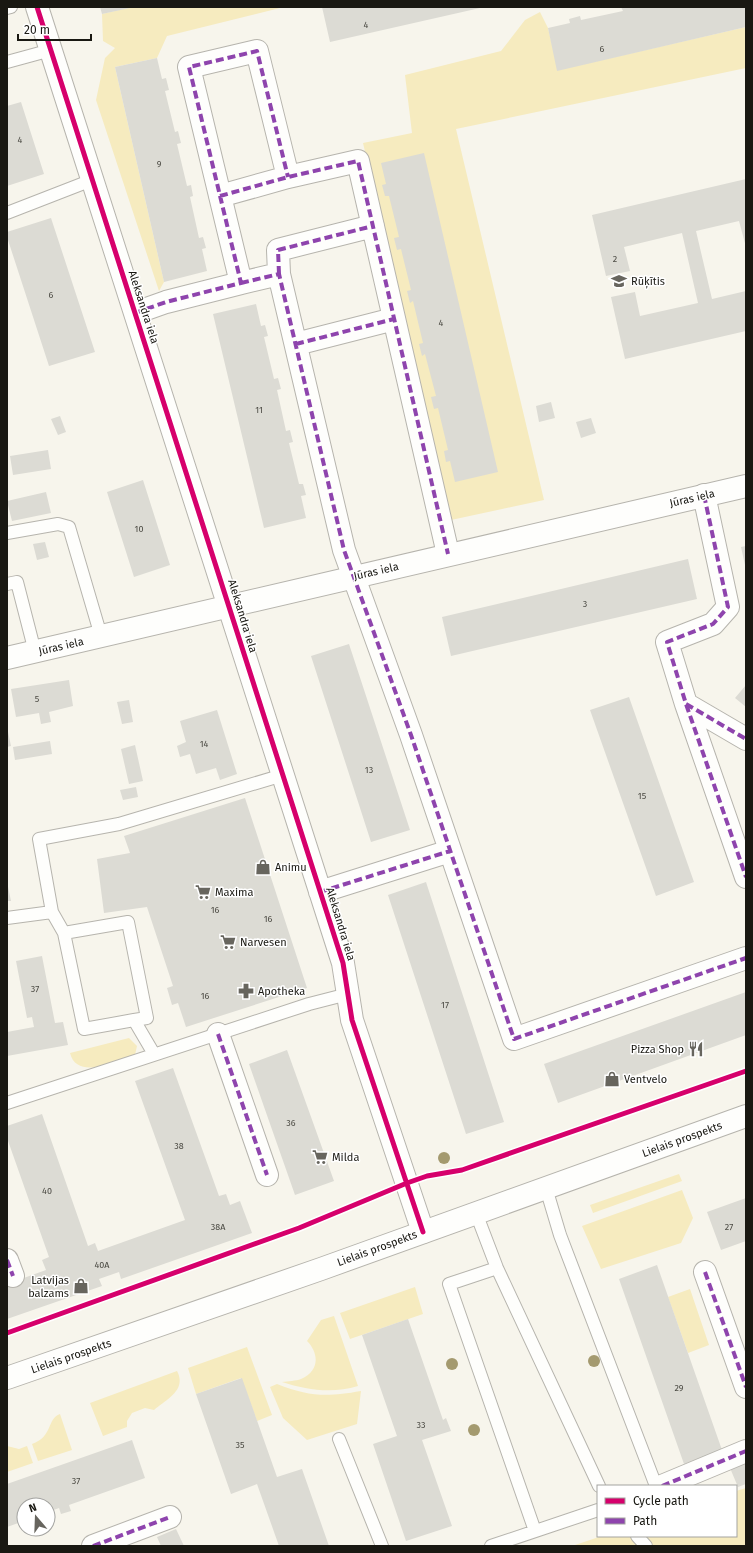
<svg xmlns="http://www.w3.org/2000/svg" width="753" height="1553" font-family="'Fira Sans',sans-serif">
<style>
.green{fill:#f6ebbf}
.building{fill:#dcdbd4}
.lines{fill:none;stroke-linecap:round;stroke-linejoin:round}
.service-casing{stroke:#b6b4ad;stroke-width:14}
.minor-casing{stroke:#b6b4ad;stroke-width:24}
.tertiary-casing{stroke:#b6b4ad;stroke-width:24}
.secondary-casing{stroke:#b6b4ad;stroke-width:24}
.service{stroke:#fefefc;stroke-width:12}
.minor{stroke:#fefefc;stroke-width:22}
.tertiary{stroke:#fefefc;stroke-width:22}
.secondary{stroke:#fefefc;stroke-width:22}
.quiet{stroke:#8e44ad;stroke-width:4;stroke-dasharray:8 4;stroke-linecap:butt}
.cycleway-casing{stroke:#fff;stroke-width:8}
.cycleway{stroke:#d6006c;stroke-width:5}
.tree{fill:#a49a6f}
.labels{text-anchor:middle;stroke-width:3;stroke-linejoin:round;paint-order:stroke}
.number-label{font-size:9px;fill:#4c4b44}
.poi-label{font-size:11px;fill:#191812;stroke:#fff;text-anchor:start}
.street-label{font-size:11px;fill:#191812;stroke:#fff}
</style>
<rect width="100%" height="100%" fill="#f7f5ec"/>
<path class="green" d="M132 7H284L167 36 157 58 115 67 164 282 159 291 96 100 105 58 115 48 103 41 102 14Z
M540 12 548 28 558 70 746 27V68L456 129 544 500 451 520 363 143 412 133 405 75 501 51 525 20Z
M129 1038 137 1046 135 1055C117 1061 77 1081 70 1053Z
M679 1174 682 1181 593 1213 590 1205Z
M682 1190 693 1218 681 1243 601 1269 582 1226Z
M415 1287 423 1314 350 1339 340 1313Z
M690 1289 709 1345 688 1353 668 1297Z
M334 1316 358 1386C332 1394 307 1390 282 1382 288 1381 296 1381 301 1379 320 1371 319 1353 307 1341L321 1320Z
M247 1347 272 1415 257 1421 241 1378 196 1394 188 1368Z
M177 1371C187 1390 167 1399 154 1410L145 1408 132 1413 127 1421V1427L103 1436 90 1403Z
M277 1384C310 1397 327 1397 361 1391L357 1424 307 1440 283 1418 270 1387Z
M60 1414 72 1450 38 1461 32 1444C53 1437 47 1418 60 1414Z
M7 1446 19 1449 27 1446 33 1463 7 1472Z
M746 1488V1546H572L602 1536H736V1491Z"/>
<path class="building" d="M100 7H130V8L102 14Z
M322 7H479L480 8 330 42Z
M621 7H746V27L557 71 548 28 570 23 569 19 580 16 581 20 623 11Z
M157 58 162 79 166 78 169 90 165 91 175 132 178 131 181 143 177 144 187 186 191 185 193 196 190 197 199 238 203 237 206 248 202 249 207 271 164 282 115 67Z
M21 102 44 174 7 186V106Z
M424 153 498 472 455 482 450 461 446 462 444 451 448 450 438 408 434 409 431 397 436 396 425 354 422 356 419 344 423 343 413 301 410 303 407 291 411 290 401 249 397 250 394 238 399 237 389 196H385L382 185 386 184 381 163Z
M746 179V247L739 221 696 231 712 299 746 291V331L625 359 611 297 635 292 640 316 698 303 682 233 624 247 630 271 606 276 592 215Z
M51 218 95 352 49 366 7 237V232Z
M256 304 261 326 265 325 268 336 264 337 274 379 278 378 281 389 277 390 286 431 290 430 293 442 289 443 299 484H303L306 495 301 496 306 518 264 528 213 314Z
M551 402 555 418 539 422 536 406Z
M60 416 66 432 58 435 51 419Z
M591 418 596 433 581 438 576 422Z
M48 450 51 469 13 475 10 456Z
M143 480 170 565 134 577 107 492Z
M46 492 51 513 12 521 7 501Z
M45 542 49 557 37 560 33 544Z
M746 546V565H745L741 547Z
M688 559 697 599 451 656 442 617Z
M349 644 410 830 371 842 311 656Z
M69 680 73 706 49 712 51 722 41 724 39 713 16 717 11 689Z
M746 685V707L735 698Z
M629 697 694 882 656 896 590 710Z
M129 700 133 722 122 724 117 702Z
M217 710 237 774 220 780 216 768 196 774 190 754 180 757 177 746 186 742 180 721Z
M7 727 11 746 7 747Z
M50 741 52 754 15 760 13 747Z
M135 745 143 781 129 784 121 749Z
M136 787 138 797 123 800 120 790Z
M245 798 307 988 186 1027 178 1003 172 1005 167 988 173 986 147 907 104 913 97 859 130 853 124 836Z
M7 882 11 901H7Z
M426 882 504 1122 466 1134 388 895Z
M42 956 55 1023 63 1022 68 1045 7 1056V1032L34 1027 32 1017 27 1018 16 961Z
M746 992V1035L558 1103 544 1064Z
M287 1050 334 1181 295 1195 249 1064Z
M173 1068 219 1196 226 1194 230 1205 240 1201 252 1233 121 1279 119 1272 99 1279 102 1286 7 1319V1284L46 1270 42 1260 49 1257 7 1138V1126L42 1114 88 1246 95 1243 98 1251 185 1220 135 1081Z
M746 1198V1241L721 1250 707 1212Z
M657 1265 722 1450 684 1464 619 1279Z
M408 1319 443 1420 446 1418 451 1431 422 1440 452 1526 406 1541 373 1444 397 1436 362 1335Z
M242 1378 277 1477 302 1469 329 1546H279L257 1484 231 1494 196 1394Z
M132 1440 145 1478 69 1505 71 1511 61 1514 59 1508 48 1512V1505H24V1521L7 1527V1484Z
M746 1461V1484L738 1487 730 1468Z
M176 1529 184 1546H161L157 1537Z"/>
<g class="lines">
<defs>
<path id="service" d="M7 8 11 7
M7 62 51 50
M7 213 92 180
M7 533 58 524 69 527 101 636
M7 584 17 582 35 652
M52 912 64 933 84 1029 134 1020 154 1054
M7 918 52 912 39 839 119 824 283 775
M64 933 128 922 147 1018 134 1020
M7 1103 309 1004 348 994
M546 1188 560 1235 656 1486
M476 1213 497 1268 599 1486
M497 1268 449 1284 535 1531
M339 1439 382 1546
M637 1536 646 1546
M491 1546 598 1510"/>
<path id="minor" d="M37 7 343 963 352 1020 423 1232
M220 196 288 177 358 161 448 554
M279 274 278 250 373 226
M241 283 279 274 344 550 411 735 514 1039 746 958
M135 313 166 302 241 283 189 67 257 51 288 177
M296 344 394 319
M704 495 728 607 713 624 667 642 686 704 746 877
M686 704 746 739
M320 892 450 851
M218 1034 267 1175
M7 1260 13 1276
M705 1272 746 1387
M662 1486 746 1451
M93 1546 170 1517"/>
<path id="tertiary" d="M7 658 746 486"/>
<path id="secondary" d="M7 1378 321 1269 746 1116"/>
</defs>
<use href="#service" class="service-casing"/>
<use href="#minor" class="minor-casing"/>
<use href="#tertiary" class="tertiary-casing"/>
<use href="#secondary" class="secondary-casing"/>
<use href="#service" class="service"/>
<use href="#minor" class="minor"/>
<use href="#tertiary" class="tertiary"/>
<use href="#secondary" class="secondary"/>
<path class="quiet" d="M220 196 288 177 358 161 448 554
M279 274 278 250 373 226
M241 283 279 274 344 550 411 735 514 1039 746 958
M135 313 166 302 241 283 189 67 257 51 288 177
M296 344 394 319
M704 495 728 607 713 624 667 642 686 704 746 877
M686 704 746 739
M320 892 450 851
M218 1034 267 1175
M7 1260 13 1276
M705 1272 746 1387
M662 1486 746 1451
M93 1546 170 1517"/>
<defs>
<path id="cycleway" d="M37 7 343 963 352 1020 423 1232
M7 1333 299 1228 407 1183 427 1176 462 1170 746 1071"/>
</defs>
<use href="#cycleway" class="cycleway-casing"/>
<use href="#cycleway" class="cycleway"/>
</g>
<g class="tree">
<circle cx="444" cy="1158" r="6"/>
<circle cx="594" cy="1361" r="6"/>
<circle cx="452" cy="1364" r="6"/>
<circle cx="474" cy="1430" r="6"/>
</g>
<defs>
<symbol id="school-bare" viewBox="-9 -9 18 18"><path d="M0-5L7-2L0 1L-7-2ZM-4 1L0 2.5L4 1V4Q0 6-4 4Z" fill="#67655e" stroke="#fff" stroke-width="2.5" paint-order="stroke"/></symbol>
<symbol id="shop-bare" viewBox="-9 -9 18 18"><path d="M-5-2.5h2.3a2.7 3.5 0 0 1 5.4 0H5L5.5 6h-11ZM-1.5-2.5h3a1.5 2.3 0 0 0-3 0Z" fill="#67655e" stroke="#fff" stroke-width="2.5" paint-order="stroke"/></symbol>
<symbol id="supermarket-bare" viewBox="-9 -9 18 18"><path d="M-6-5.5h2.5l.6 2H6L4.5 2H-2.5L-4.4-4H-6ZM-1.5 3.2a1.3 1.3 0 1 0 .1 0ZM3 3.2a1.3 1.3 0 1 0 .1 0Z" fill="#67655e" stroke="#fff" stroke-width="2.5" paint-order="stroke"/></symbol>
<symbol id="pharmacy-bare" viewBox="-9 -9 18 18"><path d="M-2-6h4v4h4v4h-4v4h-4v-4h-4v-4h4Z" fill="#67655e" stroke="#fff" stroke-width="2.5" paint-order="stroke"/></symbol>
<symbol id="restaurant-bare" viewBox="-9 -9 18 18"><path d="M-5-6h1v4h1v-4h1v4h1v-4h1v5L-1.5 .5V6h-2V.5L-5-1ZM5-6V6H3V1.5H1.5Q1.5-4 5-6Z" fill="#67655e" stroke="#fff" stroke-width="2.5" paint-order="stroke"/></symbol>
</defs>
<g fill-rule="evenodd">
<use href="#school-bare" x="608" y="270" width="22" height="22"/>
<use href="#shop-bare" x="252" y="856" width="22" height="22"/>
<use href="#supermarket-bare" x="192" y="881" width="22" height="22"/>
<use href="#supermarket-bare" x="217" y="931" width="22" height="22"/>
<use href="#pharmacy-bare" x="235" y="980" width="22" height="22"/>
<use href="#restaurant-bare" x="685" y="1038" width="22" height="22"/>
<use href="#shop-bare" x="601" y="1068" width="22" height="22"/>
<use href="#supermarket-bare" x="309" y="1146" width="22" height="22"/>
<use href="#shop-bare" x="70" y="1275" width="22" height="22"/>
</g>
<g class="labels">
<g class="number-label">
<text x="366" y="28">4</text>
<text x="602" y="52">6</text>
<text x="20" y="143">4</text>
<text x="159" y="167">9</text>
<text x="615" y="262">2</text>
<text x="51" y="298">6</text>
<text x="441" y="326">4</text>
<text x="259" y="413">11</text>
<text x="139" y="532">10</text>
<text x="585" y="607">3</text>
<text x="37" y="702">5</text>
<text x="204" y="747">14</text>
<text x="369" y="773">13</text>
<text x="642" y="799">15</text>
<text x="215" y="913">16</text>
<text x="268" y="922">16</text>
<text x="35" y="992">37</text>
<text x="205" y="999">16</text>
<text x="445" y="1008">17</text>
<text x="291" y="1126">36</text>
<text x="179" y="1149">38</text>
<text x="47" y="1194">40</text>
<text x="218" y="1230">38A</text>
<text x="729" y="1230">27</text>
<text x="102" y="1268">40A</text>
<text x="679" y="1391">29</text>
<text x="421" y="1428">33</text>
<text x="240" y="1448">35</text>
<text x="76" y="1484">37</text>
</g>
<g class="poi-label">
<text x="631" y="285">Rūķītis</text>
<text x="275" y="871">Animu</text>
<text x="215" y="896">Maxima</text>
<text x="240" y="946">Narvesen</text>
<text x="258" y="995">Apotheka</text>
<text x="684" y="1053" text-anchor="end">Pizza Shop</text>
<text x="624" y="1083">Ventvelo</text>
<text x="332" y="1161">Milda</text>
<text x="69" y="1284" text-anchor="end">Latvijas<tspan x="69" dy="13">balzams</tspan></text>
</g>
<g class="street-label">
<text transform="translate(144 307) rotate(72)" y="4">Aleksandra iela</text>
<text transform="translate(692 498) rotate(-13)" y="4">Jūras iela</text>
<text transform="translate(376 571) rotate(-13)" y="4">Jūras iela</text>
<text transform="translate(243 616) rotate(73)" y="4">Aleksandra iela</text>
<text transform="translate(61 646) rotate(-13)" y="4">Jūras iela</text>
<text transform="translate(341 924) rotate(73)" y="4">Aleksandra iela</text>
<text transform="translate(682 1139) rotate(-20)" y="4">Lielais prospekts</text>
<text transform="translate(377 1248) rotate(-20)" y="4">Lielais prospekts</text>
<text transform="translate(71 1356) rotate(-19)" y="4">Lielais prospekts</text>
</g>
</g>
<rect width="753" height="1553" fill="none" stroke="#191812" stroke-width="16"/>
<rect x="597" y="1485" width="140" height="52" fill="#ffffff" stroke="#a3a3a0"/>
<rect x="605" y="1498" width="20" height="6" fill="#d6006c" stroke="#a3a3a0"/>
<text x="633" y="1505" font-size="12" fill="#191812">Cycle path</text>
<rect x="605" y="1518" width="20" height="6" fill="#8e44ad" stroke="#a3a3a0"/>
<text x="633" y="1525" font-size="12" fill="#191812">Path</text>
<g transform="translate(36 1517) rotate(341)"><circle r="19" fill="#ffffff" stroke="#a3a3a0"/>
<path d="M0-3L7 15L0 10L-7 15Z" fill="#67655e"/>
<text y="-6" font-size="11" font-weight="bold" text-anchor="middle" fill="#191812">N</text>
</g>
<path d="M18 34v6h73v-6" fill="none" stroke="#191812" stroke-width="2"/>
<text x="24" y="34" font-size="12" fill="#191812" stroke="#ffffff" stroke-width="3" paint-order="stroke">20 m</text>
</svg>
